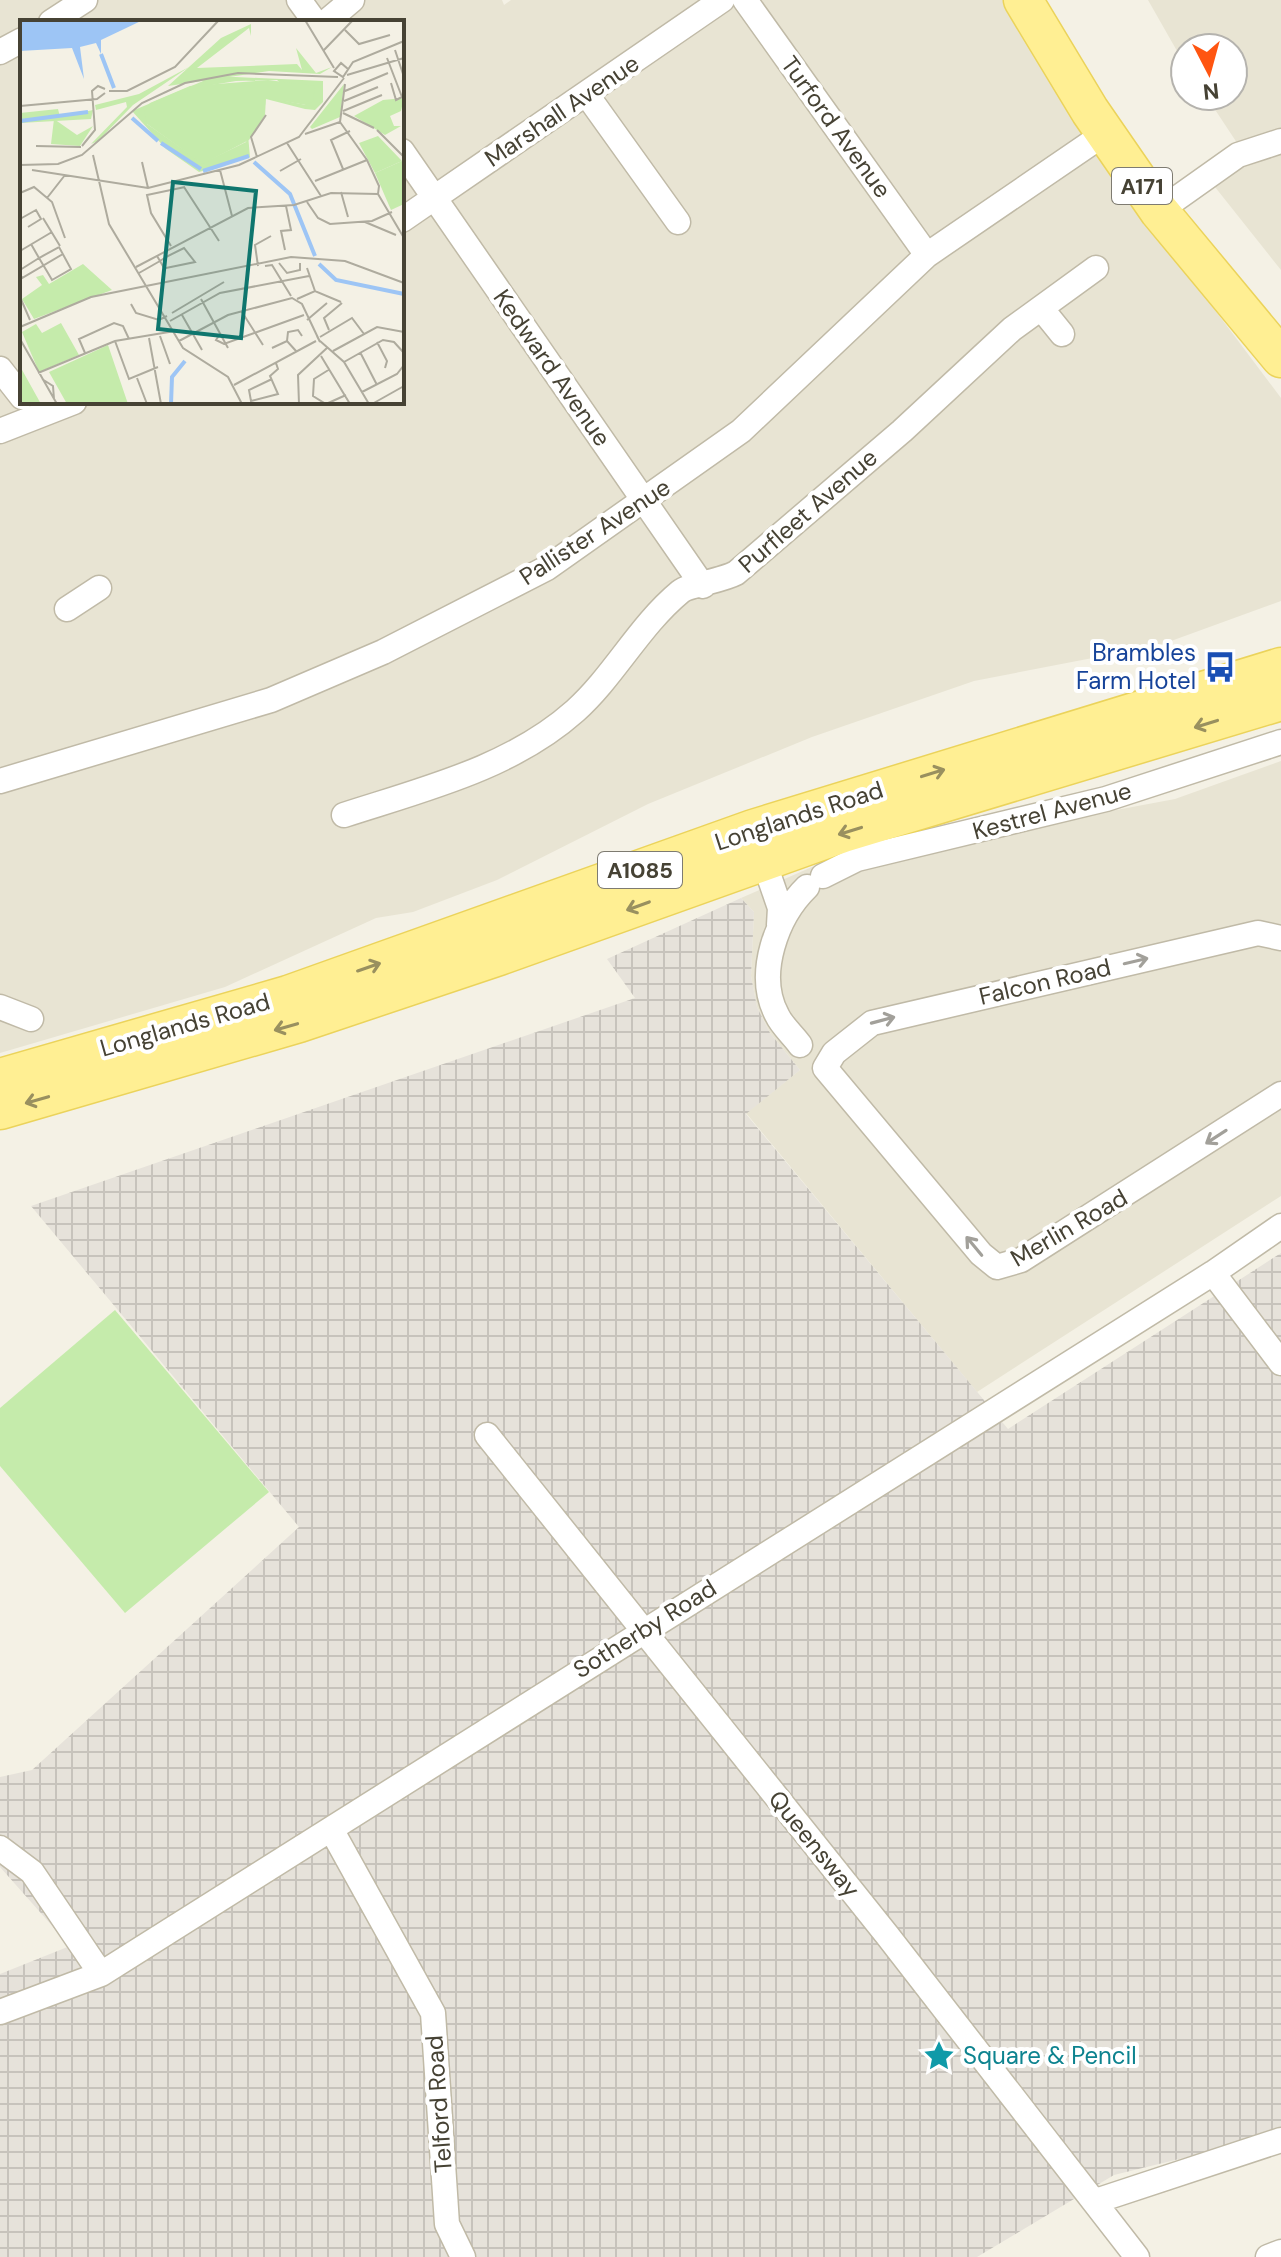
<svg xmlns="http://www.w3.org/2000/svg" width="1281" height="2257" font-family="'DM Sans',sans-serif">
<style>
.residential{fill:#e8e4d3;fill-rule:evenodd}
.industrial{fill:url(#industrial-grid)}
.pitch{fill:#c5ebab}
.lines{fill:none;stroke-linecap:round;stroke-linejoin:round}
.minor-casing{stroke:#c0baa7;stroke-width:27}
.primary-casing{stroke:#ebd35b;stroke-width:41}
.minor{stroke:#fff;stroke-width:24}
.primary{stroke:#ffef93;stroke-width:38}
.oneway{stroke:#99905f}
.oneway2{stroke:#a2a09a}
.labels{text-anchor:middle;stroke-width:8;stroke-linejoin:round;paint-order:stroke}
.shield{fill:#fff;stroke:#7e7b71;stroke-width:2}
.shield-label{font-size:22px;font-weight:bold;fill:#464234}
.street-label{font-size:24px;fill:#464234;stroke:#fff}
.transit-label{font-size:24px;fill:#164399;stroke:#fff;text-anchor:end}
.culture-label{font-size:24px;fill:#0d838f;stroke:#fff;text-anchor:start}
.inset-river{fill:none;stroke:#9dc5f5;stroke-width:4}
.inset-road{fill:none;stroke:#aeab9e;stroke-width:2}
.view{fill:#0f766e;fill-opacity:0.15;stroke:#0f766e;stroke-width:4}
.inset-edge{fill:none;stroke:#464234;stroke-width:4}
</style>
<defs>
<pattern id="industrial-grid" width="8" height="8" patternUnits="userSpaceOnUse" patternTransform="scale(2)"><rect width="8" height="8" fill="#e6e2da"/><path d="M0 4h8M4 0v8" fill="none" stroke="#c7c3bc"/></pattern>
</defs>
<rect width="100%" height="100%" fill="#f4f1e5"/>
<path class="residential" d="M0 0H502L504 5 511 0H1003L1073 121 1281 398V601L1160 645 974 681 812 737 648 804 497 880 413 912 376 918 225 987 0 1053ZM22 22H402V402H22Z
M1148 0H1281V270L1215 187 1249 161 1206 96H1233V48H1185V65Z
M1281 761V1196L977 1392 746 1113 800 1070 770 1033 757 1007 751 976 754 912 741 898 812 867 1175 799Z"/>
<path class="industrial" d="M741 898 754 912 751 976 757 1007 770 1033 800 1070 746 1114 1008 1429 1281 1253V2134L1114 2175 977 2257H0V1974L70 1946 0 1867V1777L32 1770 299 1527 31 1206 635 998 607 959Z"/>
<path class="pitch" d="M115 1310 269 1492 125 1613 0 1466V1408Z"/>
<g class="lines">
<defs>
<path id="minor" d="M299 0 315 22
M745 0 927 255
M51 22 85 0
M326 22 352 0
M0 52 22 40
M587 95 678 222
M402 151 703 586
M1159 211 1238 155 1281 141
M402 220 722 0
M1041 308 1062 334
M0 369 22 397
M0 431 74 402
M67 609 99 588
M0 781 271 700 383 652 547 568 741 431 927 255 1104 134
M344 815C424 789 511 768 575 711 614 676 639 626 680 592 688 585 721 581 736 573L902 431 1012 329 1096 268
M760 850 780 908 779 925
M823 876 857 859 1106 799 1281 742
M1281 938 1258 933 872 1023 834 1053 825 1068 981 1254 997 1267 1021 1260 1281 1094
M0 1007 31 1019
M800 1045C793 1035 782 1026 777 1015 755 974 777 916 807 887
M1213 1273 1281 1363
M487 1435 887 1935 1137 2257
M331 1829 433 2013 447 2224 463 2257
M0 1848 32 1872 101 1974
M0 2012 101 1974 1213 1273 1281 1226
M1096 2201 1281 2140
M1268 2257 1281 2252"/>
<path id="primary" d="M1023 0 1090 111 1159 211 1281 358
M0 1078 288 995 753 829 1281 667
M0 1110 299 1023 499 956 843 833 1281 701"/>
</defs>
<use href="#minor" class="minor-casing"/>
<use href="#primary" class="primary-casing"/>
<use href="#minor" class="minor"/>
<use href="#primary" class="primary"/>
</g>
<defs><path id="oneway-shaft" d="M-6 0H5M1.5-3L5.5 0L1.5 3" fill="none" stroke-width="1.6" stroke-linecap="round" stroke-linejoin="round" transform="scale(2)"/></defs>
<g class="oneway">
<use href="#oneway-shaft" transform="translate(1206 724) rotate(163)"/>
<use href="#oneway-shaft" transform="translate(933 773) rotate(-17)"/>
<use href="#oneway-shaft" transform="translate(850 831) rotate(163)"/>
<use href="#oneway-shaft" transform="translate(638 906) rotate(160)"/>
<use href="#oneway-shaft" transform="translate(369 967) rotate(-19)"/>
<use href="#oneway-shaft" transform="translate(286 1027) rotate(164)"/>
<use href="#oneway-shaft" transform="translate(37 1100) rotate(164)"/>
</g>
<g class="oneway2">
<use href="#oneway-shaft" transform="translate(1136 961) rotate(-13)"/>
<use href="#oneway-shaft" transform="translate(883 1020) rotate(-15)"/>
<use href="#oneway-shaft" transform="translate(1216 1137) rotate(147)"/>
<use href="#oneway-shaft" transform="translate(974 1246) rotate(-130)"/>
</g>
<defs>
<symbol id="bus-bare" viewBox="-9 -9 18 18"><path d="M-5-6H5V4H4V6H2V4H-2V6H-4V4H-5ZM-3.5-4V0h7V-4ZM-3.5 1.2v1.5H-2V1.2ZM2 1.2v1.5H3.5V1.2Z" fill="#1a4fb4" stroke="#fff" stroke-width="2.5" paint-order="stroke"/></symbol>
<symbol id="sight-bare" viewBox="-9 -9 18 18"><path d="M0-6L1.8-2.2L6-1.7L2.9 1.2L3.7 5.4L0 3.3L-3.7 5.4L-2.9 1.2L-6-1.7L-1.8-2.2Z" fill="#0f9aa8" stroke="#fff" stroke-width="2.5" paint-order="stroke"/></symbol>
</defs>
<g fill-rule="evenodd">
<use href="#bus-bare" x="1198" y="645" width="44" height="44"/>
<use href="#sight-bare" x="917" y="2034" width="44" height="44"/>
</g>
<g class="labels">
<g class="shield">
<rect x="1112" y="168" width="60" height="36" rx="6"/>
<rect x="598" y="852" width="84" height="36" rx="6"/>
</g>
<g class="shield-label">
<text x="1142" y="194">A171</text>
<text x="640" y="878">A1085</text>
</g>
<g class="street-label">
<text transform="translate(562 111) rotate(-34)" y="8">Marshall Avenue</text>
<text transform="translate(836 127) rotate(54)" y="8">Turford Avenue</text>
<text transform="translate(552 368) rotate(55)" y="8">Kedward Avenue</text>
<text transform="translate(808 511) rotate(-41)" y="8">Purfleet Avenue</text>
<text transform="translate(595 532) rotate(-33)" y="8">Pallister Avenue</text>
<text transform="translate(1052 811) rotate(-15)" y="8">Kestrel Avenue</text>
<text transform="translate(799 816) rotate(-18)" y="8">Longlands Road</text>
<text transform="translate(1045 982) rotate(-13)" y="8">Falcon Road</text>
<text transform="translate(185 1025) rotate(-16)" y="8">Longlands Road</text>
<text transform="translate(1069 1228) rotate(-30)" y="8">Merlin Road</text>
<text transform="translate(645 1629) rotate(-32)" y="8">Sotherby Road</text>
<text transform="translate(814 1844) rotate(51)" y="8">Queensway</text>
<text transform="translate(439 2104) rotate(-94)" y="8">Telford Road</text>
</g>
<g class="transit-label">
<text x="1196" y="661">Brambles<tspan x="1196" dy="28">Farm Hotel</tspan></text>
</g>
<g class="culture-label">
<text x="963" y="2064">Square &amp; Pencil</text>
</g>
</g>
<g transform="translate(20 20)">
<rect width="384" height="384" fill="#f4f1e5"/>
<path d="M169 47 113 85 78 121 71 124 107 87 106 82 76 90 75 85 119 74ZM324 64 320 97 292 109 290 107ZM384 78 381 91 370 96 374 106H381L365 115 334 96 363 80ZM34 99 57 115 73 106 60 126 31 124ZM358 116 382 141 355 153 339 123ZM63 244 92 270 14 299 2 279 22 265 16 257 23 255 29 264ZM88 325 108 384H47L29 352ZM0 348H1L21 384H0Z" fill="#c5ebab"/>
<path d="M231 4V16L229 8 177 48 277 44 282 50 276 28 296 53 312 47 300 54 249 51 148 66 201 18ZM195 56 303 61V82L295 90 285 89 246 79 243 98 246 77 286 85 257 60 216 61 192 65 127 104 183 143 226 122 228 115 230 137 179 152 146 129 112 91ZM38 89 40 97 73 90 71 99 0 103V93Z" fill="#c5ebab"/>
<path d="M41 303 59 335 19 352 2 312 16 304 22 313Z" fill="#c5ebab"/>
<path d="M382 141 384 184 371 190 355 153Z" fill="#c5ebab"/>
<path d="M248 60 295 66 293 81 286 85 246 78 245 95 229 120 183 144 127 104 124 92 130 83 170 66Z" fill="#c5ebab"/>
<path d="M0 0H123L81 20V34L76 23 60 27 64 59 52 28 0 31Z" fill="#9dc5f5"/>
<path class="inset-river" d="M81 34 94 68M112 98 138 121M0 101 68 92M141 123 181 149M234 142 270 174 295 236M183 151 229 136M299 244 316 260 384 274M151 384 152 357 165 341"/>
<path class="inset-road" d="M285 0 314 48M325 10 339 24 370 15M304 30 333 0M375 30 384 57M367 38 382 77M328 49 321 43 314 51 323 57 333 42 384 21M327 55 384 38M371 63 376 80 384 76M89 71H107L155 47 199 0M325 71 368 53M324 81 358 67M0 86 77 79 85 73M323 91 362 75M323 93 354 108M320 102 347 140 359 166 358 174 384 218M357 110 384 137M285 114 320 102 325 64M267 123 301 176M16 126 61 127M62 126 75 110 72 71 78 66 85 69M73 135 89 204 163 328 208 357 222 384M237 137 231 117 246 95M122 142 128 168M0 145 38 144 62 135 122 83 165 63 218 53 318 57M323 149 311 120 330 111M12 150 128 168 219 145 279 117 324 58M200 150 212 196M260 151 281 139M295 161 347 140M164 167 199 221M321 172 328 197M0 173 14 167 32 182 45 218M27 178 45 155M287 182 298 198 310 204 352 201 372 192M23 198 40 226M0 199 16 190 21 199 8 207M345 202 376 215M151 226 131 193 127 175 165 167M265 230 261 211 271 210 266 186M0 231 32 212M259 243 267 253 280 250V243M238 246 235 225 251 216M245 246 252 245 271 276M116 247 228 188 274 185 311 173 358 174M287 248 295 271M0 250 19 238 39 227 51 249 32 260 28 253 19 238 11 224M119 253 140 241 146 237 164 228 175 242 146 248H144L140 241 137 236M0 254 2 258 43 234M0 277 10 300M181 279 208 328M277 279 295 271 321 282M111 284 116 293 139 300 147 296M222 292 243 325M152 293 204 262M162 295 182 330M287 300 307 283M150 301 200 273 289 256M0 307 71 277 271 237 325 241 384 263M309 310 304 298 322 283M200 314 196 320 204 324 284 295M140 316 150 344M300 317 332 298 344 314M129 318 141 384M0 319 37 384M95 321 109 359 138 347M159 321 208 295 272 278 282 284 300 322 297 316M267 321 268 312 278 310 282 316M300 321 324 342 349 384M357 322 367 341 365 348M252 328 267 321 276 331M313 331 357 307 384 312M340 332 357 365M65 333 59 319 94 303 103 306 109 319M301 336 330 384M324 342 363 320 374 322 384 333M310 349 294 359 293 376 306 384 326 375M18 353 95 321 155 311M117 358 127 384M22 359 33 366 34 379M252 359 229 370 231 381 258 374 250 356 258 349 256 343M214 365 296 321M342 372 377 354 384 345M279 384 278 355 308 327M352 384 384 366"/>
<path class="view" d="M153 162 236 171 221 318 138 309Z"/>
<rect width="384" height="384" class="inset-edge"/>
</g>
<g transform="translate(1209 72) rotate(174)"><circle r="38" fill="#ffffff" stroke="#b5b3ae" stroke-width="2"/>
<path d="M0-6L14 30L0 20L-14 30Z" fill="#ff5511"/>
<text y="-12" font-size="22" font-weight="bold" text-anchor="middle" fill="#464234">N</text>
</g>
</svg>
